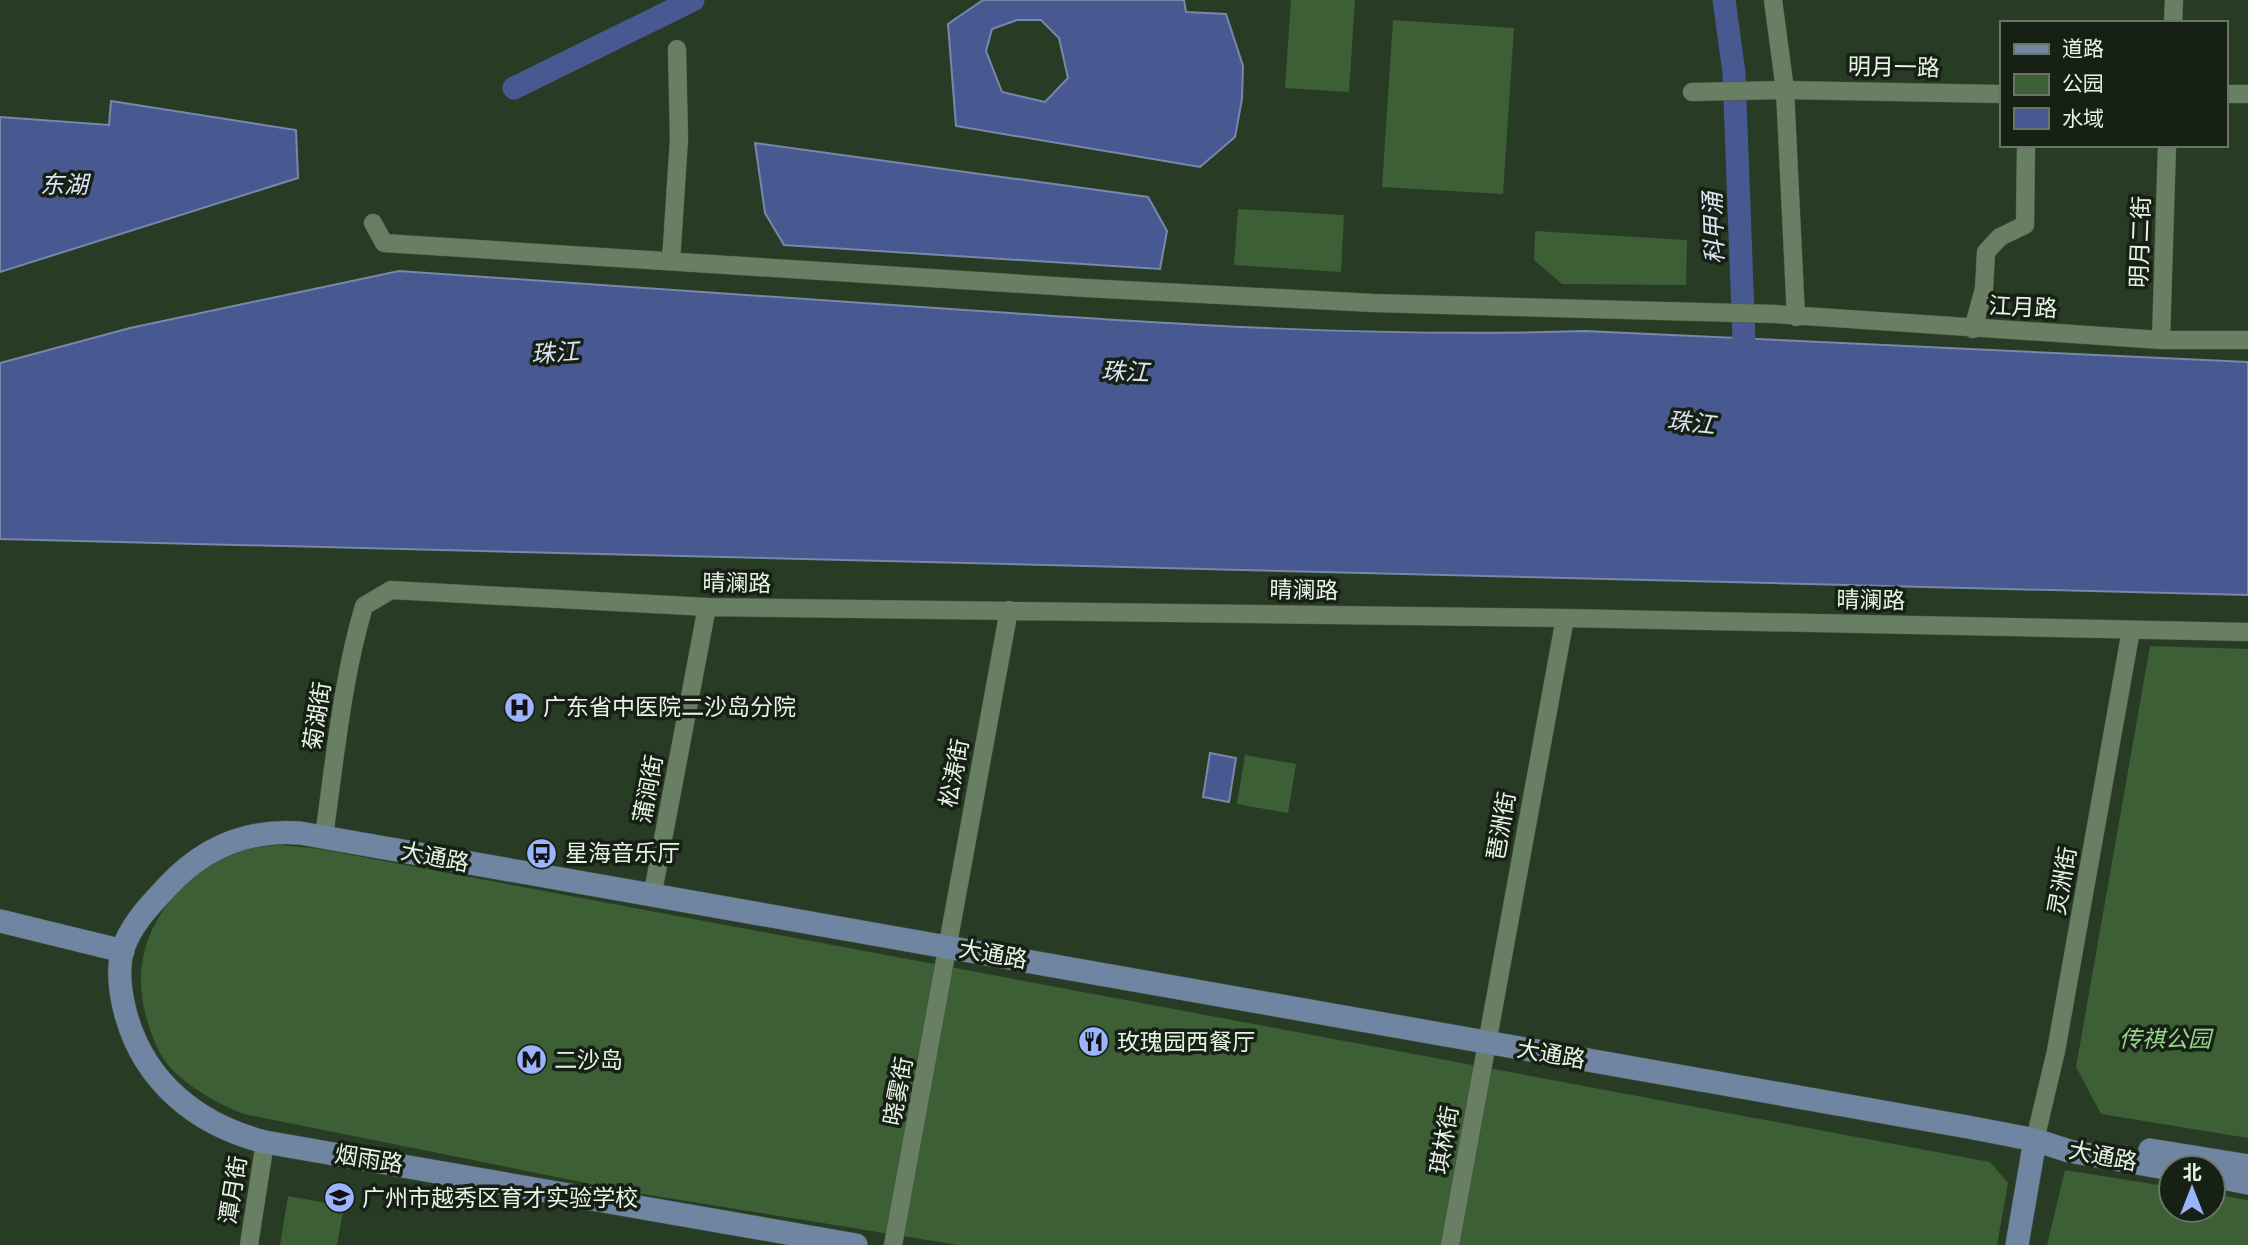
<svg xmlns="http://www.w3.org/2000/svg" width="2248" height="1245" font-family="Georgia,'Noto Sans SC',serif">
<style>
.green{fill:#3c5f36}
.water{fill:#485991;stroke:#7888aa;stroke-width:2;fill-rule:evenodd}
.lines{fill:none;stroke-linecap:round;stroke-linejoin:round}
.river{stroke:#485991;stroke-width:23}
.minor-casing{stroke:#475944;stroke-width:19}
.major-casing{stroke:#475944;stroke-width:24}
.minor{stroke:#687f64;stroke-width:18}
.major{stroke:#6f85a2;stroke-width:23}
.labels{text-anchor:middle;stroke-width:7;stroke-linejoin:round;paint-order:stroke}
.street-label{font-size:23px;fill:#e7f4e5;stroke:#172015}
.poi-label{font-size:23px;fill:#e7f4e5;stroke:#172015;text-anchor:start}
.park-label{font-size:23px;font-style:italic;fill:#97d78c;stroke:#172015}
.water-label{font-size:24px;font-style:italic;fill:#dde3f4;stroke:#172015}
</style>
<rect width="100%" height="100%" fill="#283b24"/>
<path class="green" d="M1291 0H1355L1349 92 1285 88Z
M1393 20 1514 28 1503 194 1382 187Z
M1238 209 1344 215 1341 272 1234 265Z
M1535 231 1687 240 1686 285 1562 284 1534 260Z
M2150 646 2248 649V1138L2101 1114 2076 1067Z
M1245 755 1296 764 1288 813 1237 804Z
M282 845 320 849 1990 1162 2008 1183 1997 1245H958L631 1192 244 1114C218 1104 187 1087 168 1065 159 1054 153 1039 149 1026 122 949 167 880 240 851 252 846 269 846 282 845Z
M2065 1170 2171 1187V1210H2213V1194L2248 1200V1245H2047Z
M288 1196 344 1206 337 1245H280Z"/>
<path class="water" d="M983 0H1184L1186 12 1226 14 1243 66 1242 99 1235 137 1200 167 956 126 948 24ZM1017 20H1041L1059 38 1068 78 1045 102 1002 92 986 51 992 29Z
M111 101 296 130 298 178 0 272V117L109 125Z
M755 143 1148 197 1167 231 1160 269 784 245 765 213Z
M399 271C587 284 776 297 965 310 1171 324 1378 338 1585 331L2248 362V595L0 539V363L130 328Z
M1210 753 1236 758 1229 802 1203 797Z"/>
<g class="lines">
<path class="river" d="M1724 0 1734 73 1745 367
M514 88 693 0"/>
<defs>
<path id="minor" d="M1773 0 1785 90 1796 317
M2173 23 2174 0
M1692 92 1785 90 2001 94
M2225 94H2248
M373 223 384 243 1086 288 1373 303 1775 314 2161 340H2248
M671 261 679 139 677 49
M1973 329 1984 289 1986 252 2000 237 2025 225 2026 145
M2161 340 2167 145
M324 836C335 759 342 680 364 606L391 590 707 607 1565 618 2248 632
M652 897 707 607
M2035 1140 2056 1051 2131 630
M249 1245 265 1142
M893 1245 1009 610
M1450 1245 1565 618"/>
<path id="major" d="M0 921 123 951
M2150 1150 2248 1166
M2213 1176 2248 1183
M856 1245 265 1142C198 1125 145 1083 126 1015 121 996 117 972 122 952 129 927 149 906 167 887 203 848 247 829 300 833L1968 1127 2035 1140 2069 1151 2171 1169
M2017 1245 2035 1140"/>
</defs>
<use href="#minor" class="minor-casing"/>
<use href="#major" class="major-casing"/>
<use href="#minor" class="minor"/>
<use href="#major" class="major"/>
</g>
<defs>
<symbol id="hospital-disc" viewBox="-11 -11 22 22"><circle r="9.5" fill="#9cb4fd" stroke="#172015"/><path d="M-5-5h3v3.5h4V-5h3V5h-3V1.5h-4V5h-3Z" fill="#111"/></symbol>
<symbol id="bus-disc" viewBox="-11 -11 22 22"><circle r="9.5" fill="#9cb4fd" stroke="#172015"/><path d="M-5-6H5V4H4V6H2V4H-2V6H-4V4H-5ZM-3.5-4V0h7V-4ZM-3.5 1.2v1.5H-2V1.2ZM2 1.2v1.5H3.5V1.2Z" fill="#111"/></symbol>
<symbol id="restaurant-disc" viewBox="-11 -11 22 22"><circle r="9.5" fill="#9cb4fd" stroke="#172015"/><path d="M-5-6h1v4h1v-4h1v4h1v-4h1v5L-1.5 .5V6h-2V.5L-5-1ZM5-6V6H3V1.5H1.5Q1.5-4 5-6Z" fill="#111"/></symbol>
<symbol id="metro-disc" viewBox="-11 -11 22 22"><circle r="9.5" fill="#9cb4fd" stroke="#172015"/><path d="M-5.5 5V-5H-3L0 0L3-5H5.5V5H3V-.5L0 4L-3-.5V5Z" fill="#111"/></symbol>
<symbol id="school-disc" viewBox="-11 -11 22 22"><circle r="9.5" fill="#9cb4fd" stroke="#172015"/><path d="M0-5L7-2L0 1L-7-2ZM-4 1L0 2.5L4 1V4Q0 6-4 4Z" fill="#111"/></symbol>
</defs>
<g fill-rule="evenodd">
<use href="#hospital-disc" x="502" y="690" width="35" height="35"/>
<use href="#bus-disc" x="524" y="836" width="35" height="35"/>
<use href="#restaurant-disc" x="1076" y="1024" width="35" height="35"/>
<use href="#metro-disc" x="514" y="1042" width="35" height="35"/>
<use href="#school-disc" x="322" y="1180" width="35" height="35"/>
</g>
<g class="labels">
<g class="street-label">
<text transform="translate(1894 67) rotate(1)" y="8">明月一路</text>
<text transform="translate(2140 242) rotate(-88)" y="8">明月二街</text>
<text transform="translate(2023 307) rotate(3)" y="8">江月路</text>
<text transform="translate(737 583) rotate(1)" y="8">晴澜路</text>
<text transform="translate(1304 590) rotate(1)" y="8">晴澜路</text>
<text transform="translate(1871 600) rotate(1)" y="8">晴澜路</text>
<text transform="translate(317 716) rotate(-81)" y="8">菊湖街</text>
<text transform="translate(954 773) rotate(-79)" y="8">松涛街</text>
<text transform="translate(648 789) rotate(-79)" y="8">蒲涧街</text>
<text transform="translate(1501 826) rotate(-80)" y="8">琶洲街</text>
<text transform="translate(435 857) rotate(11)" y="8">大通路</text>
<text transform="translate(2062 881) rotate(-80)" y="8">灵洲街</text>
<text transform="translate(993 954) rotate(10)" y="8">大通路</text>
<text transform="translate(1551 1054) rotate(10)" y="8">大通路</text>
<text transform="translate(898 1091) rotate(-79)" y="8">晓雾街</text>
<text transform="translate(1444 1140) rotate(-80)" y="8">琪林街</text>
<text transform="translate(2103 1156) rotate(11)" y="8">大通路</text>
<text transform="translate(369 1159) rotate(9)" y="8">烟雨路</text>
<text transform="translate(233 1190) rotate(-81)" y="8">潭月街</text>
</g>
<g class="poi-label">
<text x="543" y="715">广东省中医院二沙岛分院</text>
<text x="565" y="861">星海音乐厅</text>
<text x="1117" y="1050">玫瑰园西餐厅</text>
<text x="554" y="1068">二沙岛</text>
<text x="362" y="1206">广州市越秀区育才实验学校</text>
</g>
<g class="park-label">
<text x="2165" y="1047">传祺公园</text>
</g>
<g class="water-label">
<text x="64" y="193">东湖</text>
<text transform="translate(1714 228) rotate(-92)" y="8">科甲涌</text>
<text transform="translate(555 353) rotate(-4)" y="8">珠江</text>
<text transform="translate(1125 372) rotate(2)" y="8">珠江</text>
<text transform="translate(1691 423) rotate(6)" y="8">珠江</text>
</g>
</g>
<rect x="2000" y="21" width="228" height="126" fill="#172015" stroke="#6a7568" stroke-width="2"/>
<rect x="2014" y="44" width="35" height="10" fill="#6f85a2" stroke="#6a7568" stroke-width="2"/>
<text x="2062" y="56" font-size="21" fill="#e7f4e5">道路</text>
<rect x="2014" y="74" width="35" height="21" fill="#3c5f36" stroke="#6a7568" stroke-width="2"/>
<text x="2062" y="91" font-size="21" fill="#e7f4e5">公园</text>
<rect x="2014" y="108" width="35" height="21" fill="#485991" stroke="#6a7568" stroke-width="2"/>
<text x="2062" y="126" font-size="21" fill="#e7f4e5">水域</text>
<g transform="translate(2192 1189)"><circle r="33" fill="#172015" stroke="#6a7568" stroke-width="2"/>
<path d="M0-5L12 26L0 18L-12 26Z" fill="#9cb4fd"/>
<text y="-10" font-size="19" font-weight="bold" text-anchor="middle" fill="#e7f4e5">北</text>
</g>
</svg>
